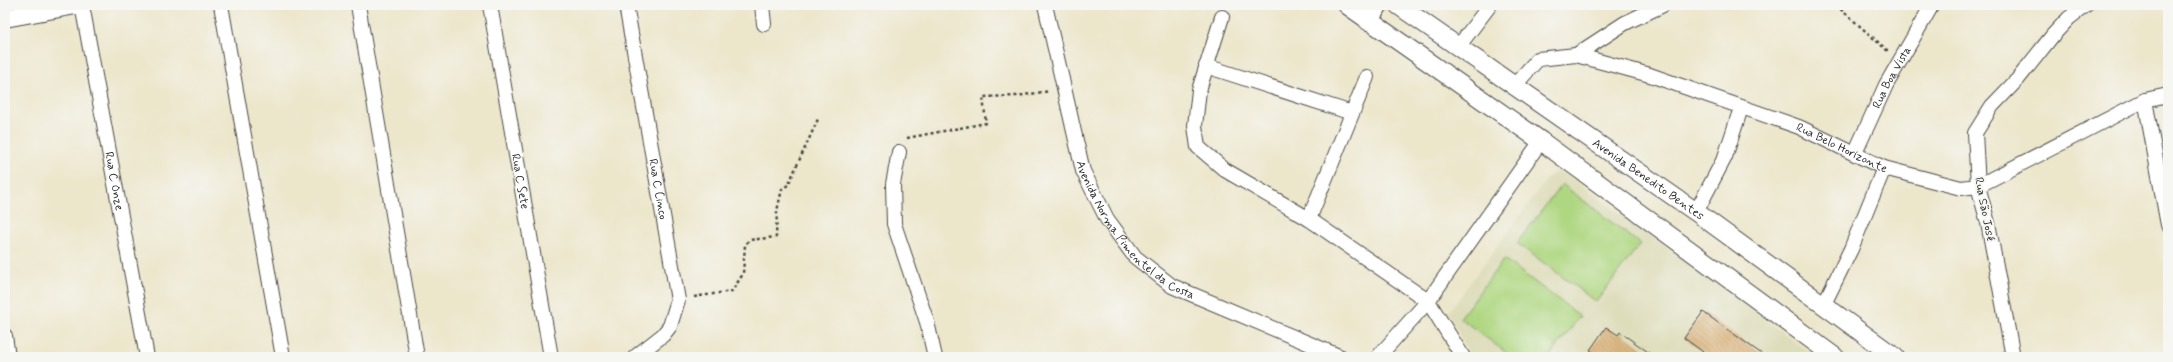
<svg xmlns="http://www.w3.org/2000/svg" width="2173" height="362" font-family="Mynerve,sans-serif">
<style>
.built{fill:#deddbb}
.grass{fill:#afd781;stroke:#6d8156}
.building{fill:url(#building-back-hatch)}
.lines{fill:none;stroke-linecap:round;stroke-linejoin:round}
.minor-casing{stroke:#484743;stroke-width:16}
.tertiary-casing{stroke:#484743;stroke-width:20}
.path{stroke:#484743;stroke-width:2.5;stroke-dasharray:3 3;stroke-linecap:butt}
.minor{stroke:#fff;stroke-width:14}
.tertiary{stroke:#fff;stroke-width:18}
.labels{text-anchor:middle;stroke-width:4;stroke-linejoin:round;paint-order:stroke}
.street-label{font-size:12px;fill:#2b2b2b;stroke:#f6f6f2}
</style>
<defs>
<pattern id="building-back-hatch" width="6" height="6" patternUnits="userSpaceOnUse"><rect width="6" height="6" fill="#d9b27b"/><path d="M-1 5l2 2M0 0l6 6M5-1l2 2" fill="none" stroke="#ba996a"/></pattern>
</defs>
<rect width="100%" height="100%" fill="#f6f6f2"/>
<filter id="ink" filterUnits="userSpaceOnUse"><feTurbulence type="fractalNoise" baseFrequency=".025" numOctaves="2"/><feDisplacementMap in="SourceGraphic" scale="8" xChannelSelector="R" yChannelSelector="G"/><feConvolveMatrix kernelMatrix="1 2 1 2 8 2 1 2 1" color-interpolation-filters="sRGB"/></filter>
<filter id="wash" filterUnits="userSpaceOnUse"><feTurbulence type="fractalNoise" baseFrequency=".012" numOctaves="4" result="noise"/><feDisplacementMap in="SourceGraphic" scale="16" xChannelSelector="R" yChannelSelector="G"/><feGaussianBlur stdDeviation="0.9" result="paint"/><feColorMatrix in="noise" values="0 0 0 0 0 0 0 0 0 0 0 0 0 0 0 0 0 1.4 0 .05"/><feComposite in="paint" operator="in"/></filter>
<g filter="url(#wash)">
<rect width="100%" height="100%" fill="#ece6cb"/>
<path class="built" d="M1557 171 1566 174 1816 357H1471L1448 313 1549 176Z"/>
<path class="grass" d="M1562 184 1640 244 1596 302 1517 243Z
M1504 259 1580 316 1549 357H1512L1460 318Z"/>
<g id="blocks">
<path class="building" d="M1703 312 1766 357H1710L1684 338Z
M1606 327 1618 335 1620 332 1655 357H1600L1590 350Z"/>
</g>
</g>
<g filter="url(#ink)">
<use href="#blocks" fill-opacity="0" stroke="#484743" stroke-width="1"/>
<g class="lines">
<defs>
<g id="minor">
<path id="s1" d="M82 5 147 357"/>
<path d="M221 5 283 357"/>
<path d="M358 5 417 357"/>
<path id="s2" d="M490 5 551 357"/>
<path id="s3" d="M626 5 678 300 670 326 663 335 635 357"/>
<path d="M762 5 764 24"/>
<path id="s4" d="M1045 5 1083 171 1107 219 1135 257 1172 286 1341 357"/>
<path d="M1222 17 1199 90 1195 126 1198 147 1225 170 1309 219 1428 301 1463 357"/>
<path d="M1458 47 1490 5"/>
<path d="M1576 55 1625 23 1663 5"/>
<path d="M1206 66 1352 113"/>
<path id="s5" d="M1515 85 1538 59 1576 55 1650 75 1799 127 1884 168 1961 188 1978 186 2145 100 2168 95"/>
<path d="M2145 100 2168 225"/>
<path d="M899 152 893 184 894 224 927 322 935 357"/>
<path id="s6" d="M1855 153 1886 85 1932 5"/>
<path d="M1696 212 1725 157 1741 108"/>
<path d="M1309 219 1367 77"/>
<path d="M1823 306 1851 249 1884 168"/>
<path d="M5 336 8 357"/>
<path d="M1378 357 1428 301 1541 141"/>
<path d="M2013 357 1988 223 1978 186 1975 133 1992 106 2018 79 2053 35 2069 18 2086 5"/>
</g>
<g id="tertiary">
<path d="M1347 5 1541 141 1835 357"/>
<path id="s7" d="M1398 5 1696 212 1895 357"/>
<path d="M5 18 76 5"/>
<path d="M1368 21 1379 5"/>
</g>
</defs>
<use href="#minor" class="minor-casing"/>
<use href="#tertiary" class="tertiary-casing"/>
<path class="path" d="M1836 5 1888 51
M907 138 986 123 983 97 1017 96 1050 91
M694 297 732 291 743 274 745 245 749 240 776 237 777 211 782 189 788 185 819 117"/>
<use href="#minor" class="minor"/>
<use href="#tertiary" class="tertiary"/>
</g>
</g>
<g class="labels">
<g class="street-label">
<text dy="4" stroke="none"><textPath href="#s6" startOffset="84">Rua Boa Vista</textPath></text>
<text dy="4" stroke="none"><textPath href="#s5" startOffset="355">Rua Belo Horizonte</textPath></text>
<text dy="4" stroke="none"><textPath href="#s7" startOffset="305">Avenida Benedito Bentes</textPath></text>
<text dy="4" stroke="none"><textPath href="#s1" startOffset="179">Rua C Onze</textPath></text>
<text dy="4" stroke="none"><textPath href="#s2" startOffset="179">Rua C Sete</textPath></text>
<text dy="4" stroke="none"><textPath href="#s3" startOffset="187">Rua C Cinco</textPath></text>
<text transform="translate(1985 209) rotate(79)" y="4">Rua São José</text>
<text dy="4" stroke="none"><textPath href="#s4" startOffset="251">Avenida Norma Pimentel da Costa</textPath></text>
</g>
</g>
<rect width="2173" height="362" fill="none" stroke="#f6f6f2" stroke-width="20"/>
</svg>
